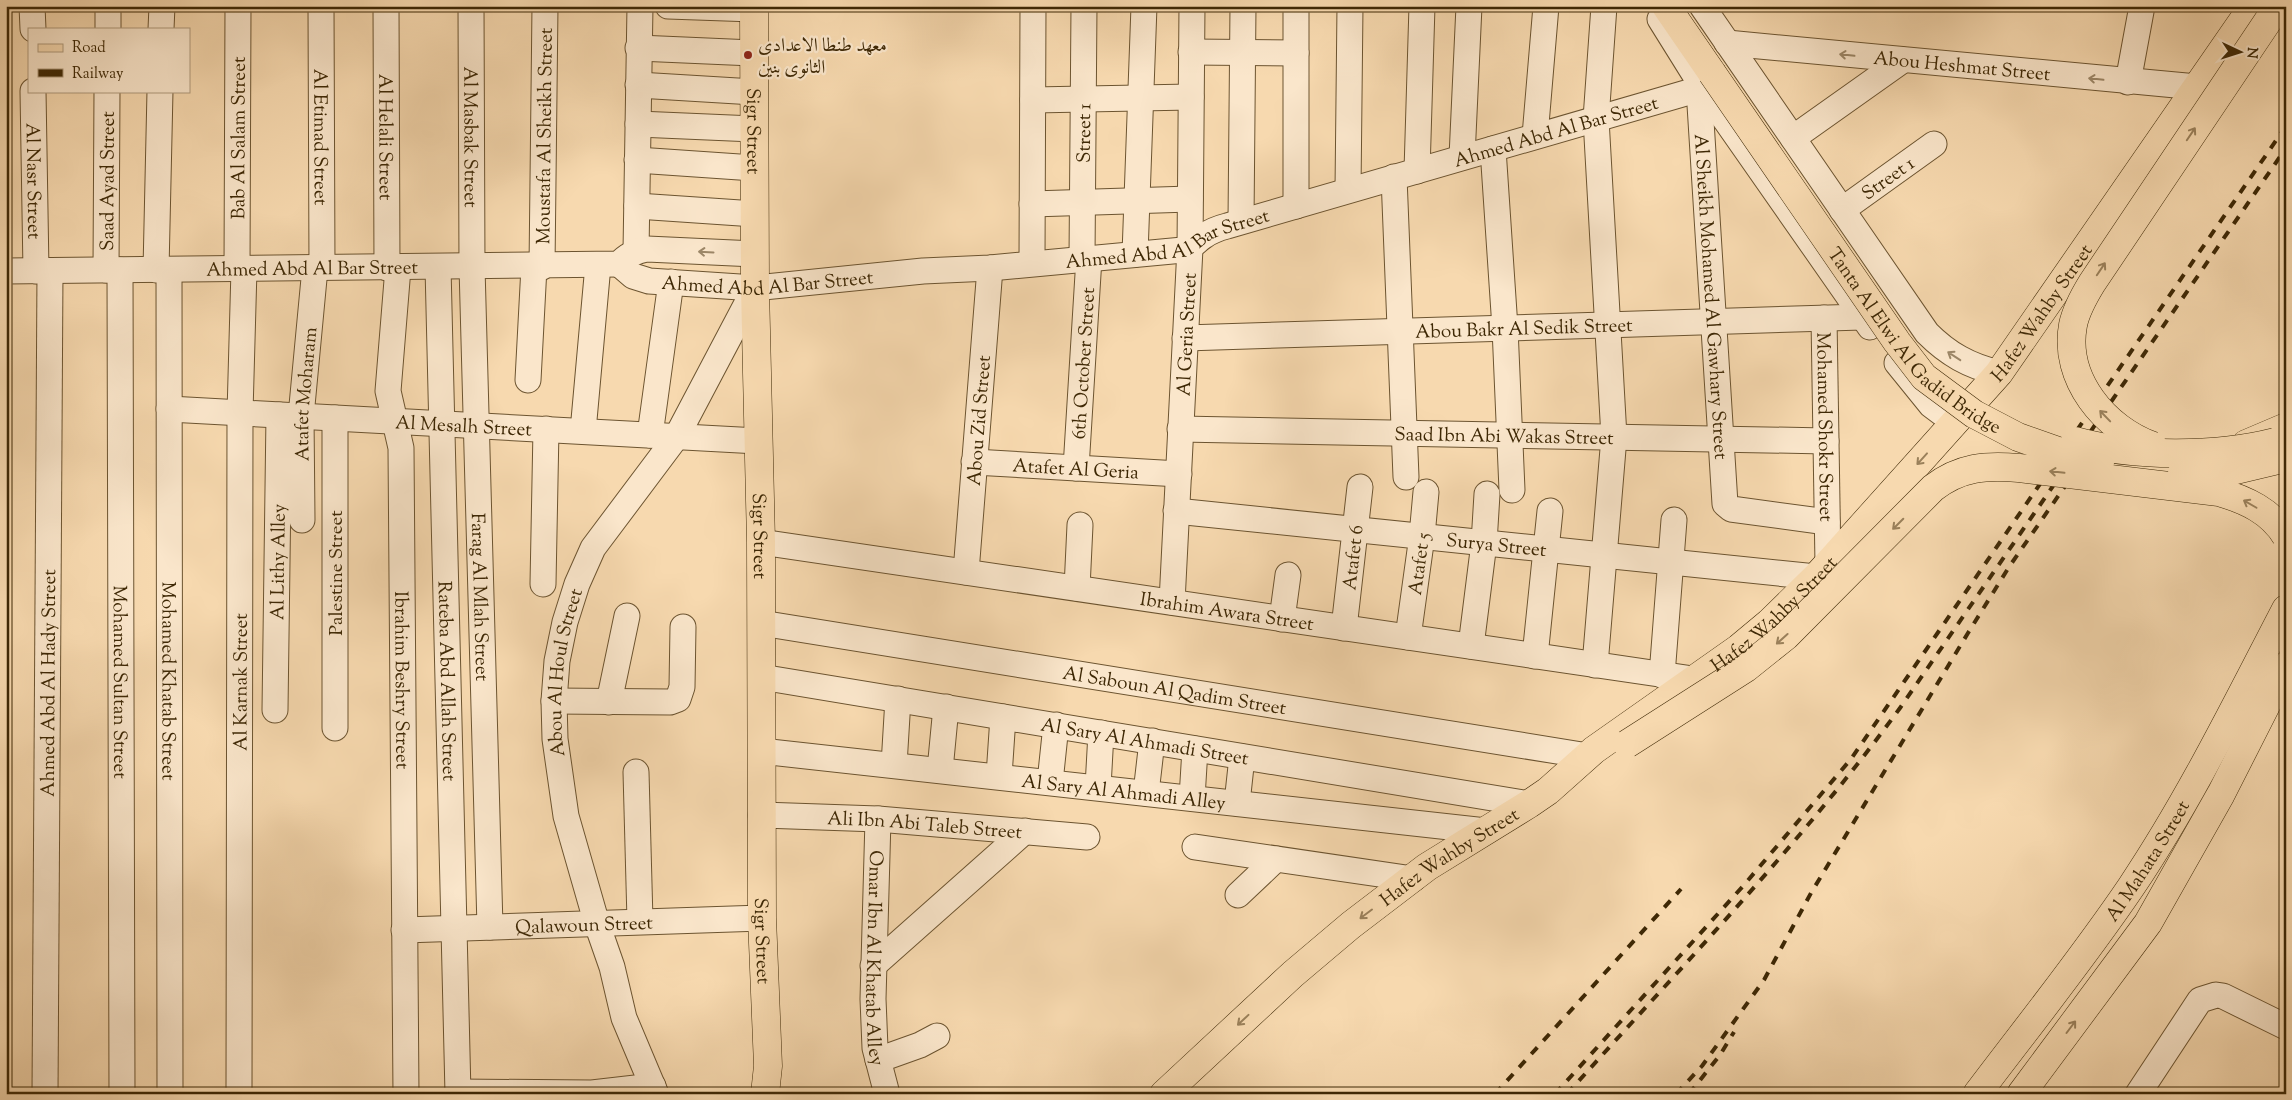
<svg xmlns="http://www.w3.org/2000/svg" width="2292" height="1100" font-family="'Sorts Mill Goudy',Amiri,serif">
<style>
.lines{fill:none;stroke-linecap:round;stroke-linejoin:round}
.minor-casing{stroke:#6c5430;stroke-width:27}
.major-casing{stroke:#3e2805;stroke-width:29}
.minor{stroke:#fae6cb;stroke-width:25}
.major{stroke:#f7d9af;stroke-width:28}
.rail{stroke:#3e2805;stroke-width:4;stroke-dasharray:9 9;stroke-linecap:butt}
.major-bridge-casing{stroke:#3e2805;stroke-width:29;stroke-linecap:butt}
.major-bridge{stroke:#f7d9af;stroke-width:28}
.oneway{stroke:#9c8768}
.oneway2{stroke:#9a805a}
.poi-dot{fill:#8f2418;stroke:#fae6cb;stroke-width:2}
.labels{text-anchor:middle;stroke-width:4.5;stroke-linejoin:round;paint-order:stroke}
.poi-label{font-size:19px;fill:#3e2805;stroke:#fae6cb;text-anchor:start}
.street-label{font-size:19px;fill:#3e2805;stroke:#fae6cb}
</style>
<rect width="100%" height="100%" fill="#f7d9af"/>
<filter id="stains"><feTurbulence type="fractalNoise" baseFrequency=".004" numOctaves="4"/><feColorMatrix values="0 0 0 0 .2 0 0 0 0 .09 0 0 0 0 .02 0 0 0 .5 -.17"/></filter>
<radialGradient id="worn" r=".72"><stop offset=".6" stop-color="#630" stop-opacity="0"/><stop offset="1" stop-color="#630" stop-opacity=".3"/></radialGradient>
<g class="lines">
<defs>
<g id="minor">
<path d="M32 6 33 29"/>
<path id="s1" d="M321 6 322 268"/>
<path id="s2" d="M386 6 387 268"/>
<path id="s3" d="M471 6 472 267 490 927"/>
<path d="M668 6 754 9"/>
<path d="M1702 6 1927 333C1948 354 1969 366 1999 373"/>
<path d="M1660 19 1703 88 1870 327"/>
<path d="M108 29V6"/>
<path d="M161 29 162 6"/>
<path id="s4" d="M1727 43 2197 87"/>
<path d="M638 48 753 53"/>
<path d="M1191 52 1296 53"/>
<path d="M2128 82 2142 6"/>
<path d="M638 85 754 92"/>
<path id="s5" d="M1699 89 1725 504 1731 509 1827 522"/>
<path id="s6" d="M33 91 36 271"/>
<path d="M1033 100 1191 97"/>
<path d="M638 124 754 129"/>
<path d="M1535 136 1546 6"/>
<path d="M1793 138 1903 60"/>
<path d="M1493 149 1505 328 1512 490"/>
<path d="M1462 157 1469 6"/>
<path d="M637 160 754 168"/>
<path d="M1417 171 1422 6"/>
<path d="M1394 177 1406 477"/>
<path d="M1348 190 1350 6"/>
<path d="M1032 204 1190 199"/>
<path d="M637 206 755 214"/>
<path d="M1296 206V6"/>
<path id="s7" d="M1842 210 1934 144"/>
<path d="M1241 221 1243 6"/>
<path d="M636 251 640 6"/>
<path d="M1135 254 1144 6"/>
<path id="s8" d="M1082 259 1084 6"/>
<path d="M1032 263 1033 6"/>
<path id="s9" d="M619 264 633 276 649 281 755 288 923 271 990 268 1183 250C1193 247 1196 241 1204 236 1211 231 1219 228 1227 226L1703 88"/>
<path id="s10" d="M438 267 458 1094"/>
<path id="s11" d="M542 267 545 6"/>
<path id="s12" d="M398 268 388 391 401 448 406 1094"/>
<path id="s13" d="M237 269 238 6"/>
<path id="s14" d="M106 270 107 91"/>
<path id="s15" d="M120 270 122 1094"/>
<path d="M156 270 160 91"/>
<path id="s16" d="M169 270 170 1094"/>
<path id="s17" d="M6 271 619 264C627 255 635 251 647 249L755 254"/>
<path id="s18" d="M1824 318 1828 565"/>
<path id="s19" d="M1185 338 1862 317"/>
<path d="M1897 363 1931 405 1955 423"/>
<path d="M528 380 534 267"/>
<path id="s20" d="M169 409 758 441"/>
<path id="s21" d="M1180 429 1826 441"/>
<path d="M583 431 598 265"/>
<path d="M650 435 671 282"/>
<path id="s22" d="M974 462 1179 474"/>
<path id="s23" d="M1076 468 1089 258"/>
<path id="s24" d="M1176 511 1816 577"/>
<path id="s25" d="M302 520 301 416 315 268"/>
<path id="s26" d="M761 542 1693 679"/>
<path id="s27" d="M966 572 990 268"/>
<path d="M543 584 546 429"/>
<path d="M1077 588 1080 525"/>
<path id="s28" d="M1172 602 1190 248 1192 6"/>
<path d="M1282 619 1288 575"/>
<path id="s29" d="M761 623 1588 756"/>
<path id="s30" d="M1344 628 1360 487"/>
<path id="s31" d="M1408 637 1422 536 1426 492"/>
<path d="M1471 646 1484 543 1487 494"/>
<path d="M1535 656 1550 511"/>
<path d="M1595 665 1614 437 1596 119 1604 6"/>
<path d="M1662 675 1674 520"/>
<path id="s32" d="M761 677 1529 804"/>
<path d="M554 701 670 702 678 699 682 687 683 627"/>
<path d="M609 702 627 616"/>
<path id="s33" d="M275 710 279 415"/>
<path d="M335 728V418"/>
<path id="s34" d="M761 751 1486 831"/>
<path d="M894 765 898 699"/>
<path d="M940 770 946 707"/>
<path d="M636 772 640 921"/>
<path d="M999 776 1003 717"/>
<path d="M1050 782 1056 725"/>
<path d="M1098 787 1101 733"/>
<path d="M1146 793 1152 741"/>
<path d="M1192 798 1195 749"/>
<path d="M1237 803 1242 757"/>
<path id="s35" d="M761 815 878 819 1087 837"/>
<path id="s36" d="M878 819 873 999 875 1048 887 1094"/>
<path d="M1195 847 1413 879"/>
<path d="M1238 895 1276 859"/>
<path id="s37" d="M404 930 762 918"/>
<path d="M873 966 1025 831"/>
<path d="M878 1060 920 1045 937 1036"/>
<path d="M458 1092 592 1093 653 1086"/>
<path id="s38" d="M45 1094 50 271"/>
<path id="s39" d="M239 1094 240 413 244 269"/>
<path id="s40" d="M656 1094 624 1018 612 967 597 924 566 816 555 739 554 701 557 661 565 622 577 584 593 548 677 436 755 288"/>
<path d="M2138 1094 2200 1000 2216 995 2223 996 2286 1027"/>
</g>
<g id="major">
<path id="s41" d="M754 6 755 288 761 542 762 918 768 1066 765 1094"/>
<path d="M1666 6 1712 73"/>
<path d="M2246 444 2286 427"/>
<path id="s42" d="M1164 1094 1293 974 1351 925 1427 867 1529 804 1548 791 1594 750 1739 648 1769 623 1816 577 1999 373 2253 6"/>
<path id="s43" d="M1977 1094C2029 1025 2083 958 2131 887 2190 799 2237 703 2286 609"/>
<path d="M2021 1094 2148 923 2221 794 2286 666"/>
</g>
</defs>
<use href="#minor" class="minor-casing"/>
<use href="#major" class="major-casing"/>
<use href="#minor" class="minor"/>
<use href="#major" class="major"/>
<path class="rail" d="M1495 1094 1681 889
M1555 1094 1744 885 1851 759 2286 126
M1567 1094C1680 968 1800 845 1900 708L2286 148
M1676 1094 1702 1066 1764 980 1811 893 1968 633 2009 567 2097 440 2111 409
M1689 1094 1720 1055 1734 1032"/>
<defs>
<g id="major-bridge">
<path id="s44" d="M1712 73 1897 342 1924 377 1974 414 2018 437 2072 456 2100 462"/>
<path d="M2075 441C2133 457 2216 457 2275 442"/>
<path d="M2153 446C2105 429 2063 379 2073 325 2076 310 2084 296 2092 283L2278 6"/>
<path d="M2182 473 2228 472 2286 458"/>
<path d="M1627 744 1746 668 1786 636 1933 488C1960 467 1986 465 2019 468L2219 492C2246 500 2271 511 2286 536"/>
</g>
</defs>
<use href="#major-bridge" class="major-bridge-casing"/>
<use href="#major-bridge" class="major-bridge"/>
</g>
<defs><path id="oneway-shaft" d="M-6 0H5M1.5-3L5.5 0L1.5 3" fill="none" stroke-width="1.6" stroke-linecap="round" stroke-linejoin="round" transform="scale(1.25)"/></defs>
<g class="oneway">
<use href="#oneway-shaft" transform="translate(1847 55) rotate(-174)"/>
<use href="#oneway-shaft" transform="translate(2096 79) rotate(-174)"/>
<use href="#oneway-shaft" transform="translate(706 252) rotate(-177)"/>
<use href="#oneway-shaft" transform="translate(1954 356) rotate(-147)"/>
</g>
<g class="oneway2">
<use href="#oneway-shaft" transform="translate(2191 134) rotate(-56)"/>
<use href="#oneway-shaft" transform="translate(2101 269) rotate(-56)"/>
<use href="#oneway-shaft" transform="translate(2105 416) rotate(-134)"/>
<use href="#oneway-shaft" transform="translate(1922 459) rotate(132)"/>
<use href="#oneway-shaft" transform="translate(2057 472) rotate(-174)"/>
<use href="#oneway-shaft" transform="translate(2250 504) rotate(-150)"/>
<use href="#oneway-shaft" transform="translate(1898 524) rotate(135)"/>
<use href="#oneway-shaft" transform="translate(1782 639) rotate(138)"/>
<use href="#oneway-shaft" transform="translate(1366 914) rotate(143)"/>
<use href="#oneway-shaft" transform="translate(1243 1020) rotate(137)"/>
<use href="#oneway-shaft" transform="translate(2071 1027) rotate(-53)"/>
</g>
<circle class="poi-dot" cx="748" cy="55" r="5"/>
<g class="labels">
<g class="poi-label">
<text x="758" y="51">معهد طنطا الاعدادى<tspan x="758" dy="22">الثانوى بنين</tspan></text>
</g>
<g class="street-label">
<text dy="7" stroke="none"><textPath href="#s4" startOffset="236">Abou Heshmat Street</textPath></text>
<text dy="7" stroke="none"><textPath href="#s41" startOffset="125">Sigr Street</textPath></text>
<text dy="7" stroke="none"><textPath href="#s9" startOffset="964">Ahmed Abd Al Bar Street</textPath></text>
<text dy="7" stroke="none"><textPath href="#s8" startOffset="126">Street 1</textPath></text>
<text dy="7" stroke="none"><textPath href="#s11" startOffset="131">Moustafa Al Sheikh Street</textPath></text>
<text dy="7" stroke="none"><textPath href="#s1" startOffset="131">Al Etimad Street</textPath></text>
<text dy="7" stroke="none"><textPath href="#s2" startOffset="131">Al Helali Street</textPath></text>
<text dy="7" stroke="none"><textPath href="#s3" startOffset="131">Al Masbak Street</textPath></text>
<text dy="7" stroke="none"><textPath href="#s13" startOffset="131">Bab Al Salam Street</textPath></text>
<text dy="7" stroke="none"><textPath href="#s7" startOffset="56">Street 1</textPath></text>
<text dy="7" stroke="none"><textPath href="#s6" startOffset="90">Al Nasr Street</textPath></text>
<text dy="7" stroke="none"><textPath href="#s14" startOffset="89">Saad Ayad Street</textPath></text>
<text dy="7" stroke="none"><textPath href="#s9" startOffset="559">Ahmed Abd Al Bar Street</textPath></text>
<text dy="7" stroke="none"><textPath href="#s17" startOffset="306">Ahmed Abd Al Bar Street</textPath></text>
<text dy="7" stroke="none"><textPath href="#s9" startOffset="154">Ahmed Abd Al Bar Street</textPath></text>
<text dy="7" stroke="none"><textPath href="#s5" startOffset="208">Al Sheikh Mohamed Al Gawhary Street</textPath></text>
<text dy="7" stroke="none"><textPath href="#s42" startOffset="1182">Hafez Wahby Street</textPath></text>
<text dy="7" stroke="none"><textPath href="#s19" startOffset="339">Abou Bakr Al Sedik Street</textPath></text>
<text dy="7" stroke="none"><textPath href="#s28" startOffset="268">Al Geria Street</textPath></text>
<text dy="7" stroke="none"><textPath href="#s44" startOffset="338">Tanta Al Elwi Al Gadid Bridge</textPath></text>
<text dy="7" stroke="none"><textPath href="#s23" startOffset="105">6th October Street</textPath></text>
<text dy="7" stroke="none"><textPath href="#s25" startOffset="126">Atafet Moharam</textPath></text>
<text dy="7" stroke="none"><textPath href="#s27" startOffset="152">Abou Zid Street</textPath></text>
<text dy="7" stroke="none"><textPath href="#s20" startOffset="295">Al Mesalh Street</textPath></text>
<text dy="7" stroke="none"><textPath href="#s18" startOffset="109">Mohamed Shokr Street</textPath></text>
<text dy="7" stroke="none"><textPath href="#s21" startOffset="324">Saad Ibn Abi Wakas Street</textPath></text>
<text dy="7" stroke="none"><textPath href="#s22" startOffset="102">Atafet Al Geria</textPath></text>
<text dy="7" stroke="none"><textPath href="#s41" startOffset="530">Sigr Street</textPath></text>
<text dy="7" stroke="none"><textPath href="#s24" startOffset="322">Surya Street</textPath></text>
<text dy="7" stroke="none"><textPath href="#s30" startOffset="71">Atafet 6</textPath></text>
<text dy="7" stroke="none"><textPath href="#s33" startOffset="148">Al Lithy Alley</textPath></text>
<text dy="7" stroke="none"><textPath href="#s31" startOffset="74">Atafet 5</textPath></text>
<text transform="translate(335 573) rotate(-90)" y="7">Palestine Street</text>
<text dy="7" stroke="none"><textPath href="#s3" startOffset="591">Farag Al Mlah Street</textPath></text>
<text dy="7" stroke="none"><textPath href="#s26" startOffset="471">Ibrahim Awara Street</textPath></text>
<text dy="7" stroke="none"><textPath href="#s42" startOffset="778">Hafez Wahby Street</textPath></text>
<text dy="7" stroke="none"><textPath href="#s40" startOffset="438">Abou Al Houl Street</textPath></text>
<text dy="7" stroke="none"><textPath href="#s12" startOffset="414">Ibrahim Beshry Street</textPath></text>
<text dy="7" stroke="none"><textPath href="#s39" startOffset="412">Al Karnak Street</textPath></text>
<text dy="7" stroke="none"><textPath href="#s10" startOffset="414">Rateba Abd Allah Street</textPath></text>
<text dy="7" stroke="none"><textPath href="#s38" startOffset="411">Ahmed Abd Al Hady Street</textPath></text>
<text dy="7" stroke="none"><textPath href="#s15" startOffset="412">Mohamed Sultan Street</textPath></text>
<text dy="7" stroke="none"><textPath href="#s16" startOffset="411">Mohamed Khatab Street</textPath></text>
<text dy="7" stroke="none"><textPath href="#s29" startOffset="419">Al Saboun Al Qadim Street</textPath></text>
<text dy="7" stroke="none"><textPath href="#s32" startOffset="389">Al Sary Al Ahmadi Street</textPath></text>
<text dy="7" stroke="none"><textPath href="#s34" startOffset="365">Al Sary Al Ahmadi Alley</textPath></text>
<text dy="7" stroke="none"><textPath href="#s35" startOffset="164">Ali Ibn Abi Taleb Street</textPath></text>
<text dy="7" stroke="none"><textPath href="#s42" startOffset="372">Hafez Wahby Street</textPath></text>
<text dy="7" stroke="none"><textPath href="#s43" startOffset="289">Al Mahata Street</textPath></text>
<text dy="7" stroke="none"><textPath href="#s37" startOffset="180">Qalawoun Street</textPath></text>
<text dy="7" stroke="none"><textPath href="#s41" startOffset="935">Sigr Street</textPath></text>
<text dy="7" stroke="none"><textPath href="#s36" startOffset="139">Omar Ibn Al Khatab Alley</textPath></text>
</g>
</g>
<rect width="2292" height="1100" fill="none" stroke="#f7d9af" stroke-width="25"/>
<rect x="8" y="8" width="2277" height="1085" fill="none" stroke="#3e2805" stroke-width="2.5"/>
<rect x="12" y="12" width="2267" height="1075" fill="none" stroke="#3e2805"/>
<rect x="28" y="28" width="162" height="65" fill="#fae6cb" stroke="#af9a7c"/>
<rect x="38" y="44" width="25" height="8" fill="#f7d9af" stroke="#af9a7c"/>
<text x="72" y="52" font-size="15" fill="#3e2805">Road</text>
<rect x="38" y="69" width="25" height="8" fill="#3e2805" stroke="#af9a7c"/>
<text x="72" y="78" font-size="15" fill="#3e2805">Railway</text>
<g transform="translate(2240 52) rotate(94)" stroke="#fae6cb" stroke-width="4" paint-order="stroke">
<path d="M0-4L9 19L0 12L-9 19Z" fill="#3e2805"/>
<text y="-8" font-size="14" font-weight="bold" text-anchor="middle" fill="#3e2805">N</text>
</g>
<rect width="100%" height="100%" filter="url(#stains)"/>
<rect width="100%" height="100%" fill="url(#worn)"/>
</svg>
